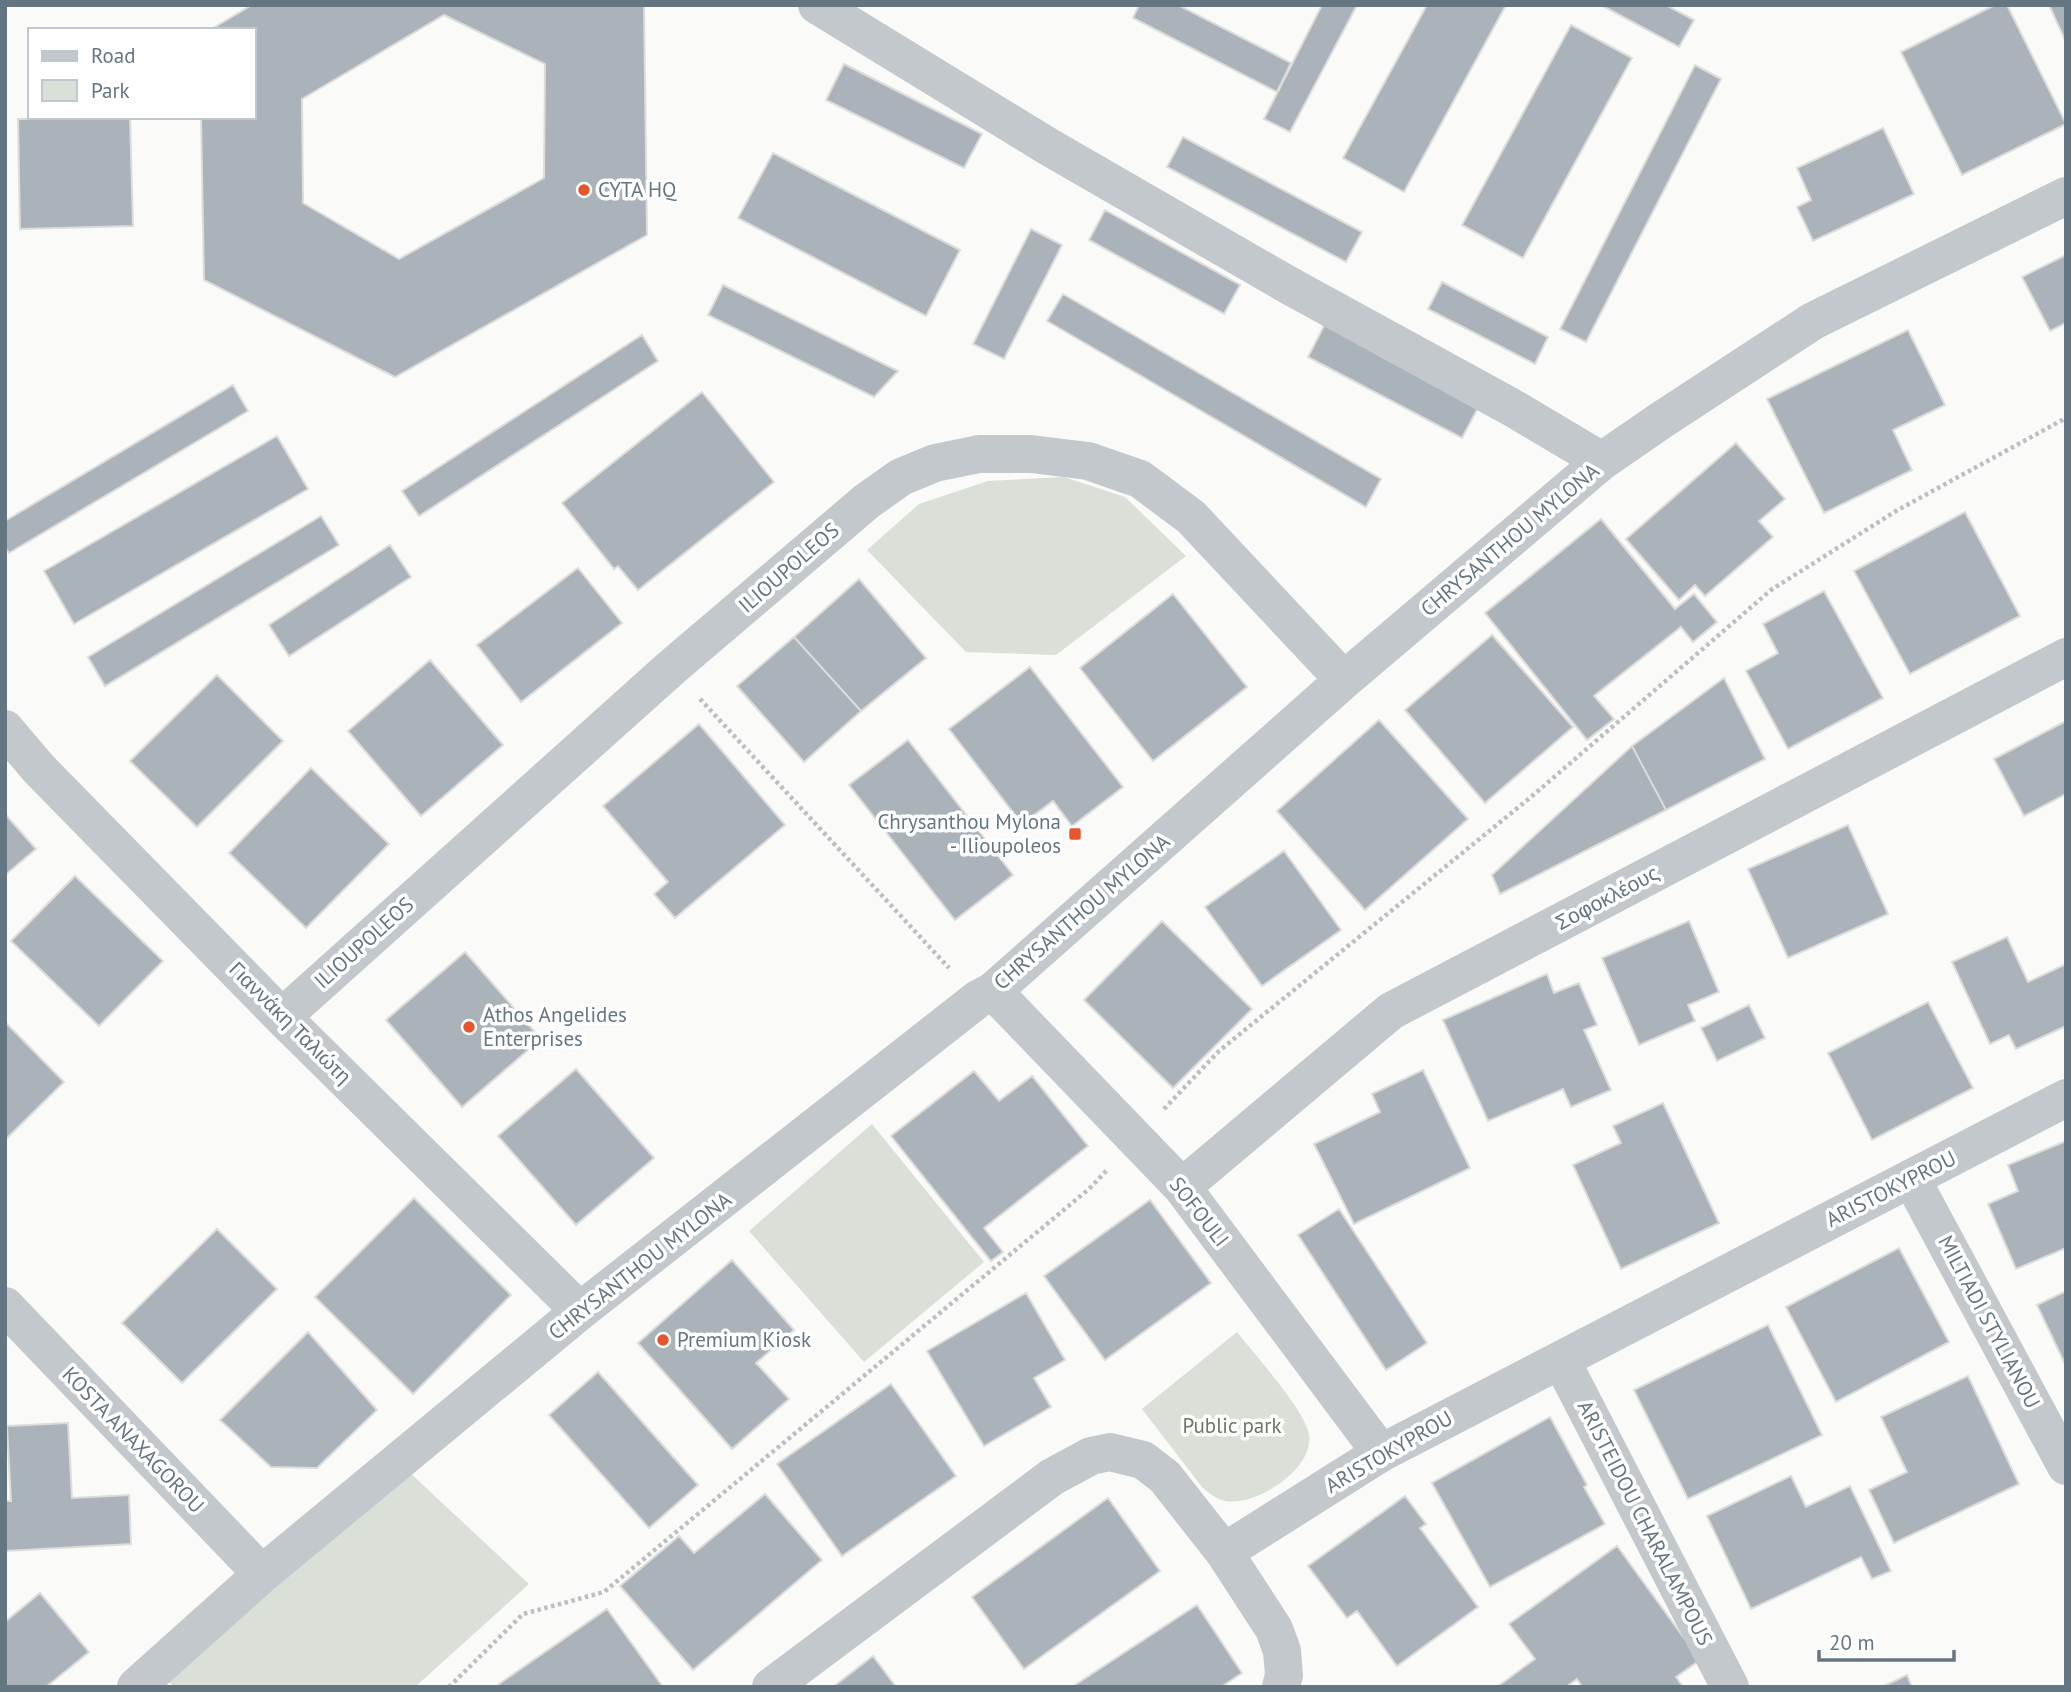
<svg xmlns="http://www.w3.org/2000/svg" width="2071" height="1692" font-family="'PT Sans',sans-serif">
<style>
.green{fill:#dadfd7}
.building{fill:#aab3b9;stroke:#dcdcda;stroke-width:2;fill-rule:evenodd}
.lines{fill:none;stroke-linecap:round;stroke-linejoin:round}
.path{stroke:#bbbfc2;stroke-width:4.5;stroke-dasharray:3.5 3.5;stroke-linecap:butt}
.minor{stroke:#c3c8cc;stroke-width:38}
.poi-dot{fill:#e4572e;stroke:#fff;stroke-width:2.5}
.labels{text-anchor:middle;stroke-width:7;stroke-linejoin:round;paint-order:stroke}
.poi-label{font-size:21px;fill:#657683;stroke:#fff;text-anchor:start}
.street-label{font-size:21px;fill:#657683;stroke:#fff}
.park-label{font-size:21px;fill:#687a64;stroke:#fff}
</style>
<rect width="100%" height="100%" fill="#fafaf8"/>
<path class="green" d="M1064 477 1125 497 1186 556 1056 655 966 652 867 550 919 504 988 481Z
M872 1124 984 1262 864 1362 749 1231Z
M1237 1332C1255 1355 1304 1409 1309 1434 1315 1468 1256 1507 1225 1501 1216 1499 1209 1493 1202 1487L1142 1409Z
M408 1471 529 1584 415 1687H174L167 1680Z"/>
<path class="building" d="M252 5H644L647 235 395 377 204 280 201 117H254V30H210ZM444 15 545 64 544 178 399 259 303 203 302 99Z
M1139 5H1178L1291 63 1277 92 1133 18Z
M1322 5H1357L1290 132 1264 119Z
M1427 5H1506L1404 192 1343 158Z
M1601 5H1666L1694 20 1679 47Z
M1995 5H2007L2066 124 1962 175 1901 52Z
M2049 5H2066V42Z
M1571 25 1632 58 1523 258 1462 225Z
M844 64 982 134 964 168 826 100Z
M1695 65 1721 79 1586 342 1560 329Z
M130 117 133 226 20 229 18 119Z
M1883 128 1914 194 1813 241 1797 207 1811 200 1797 168Z
M1183 137 1362 232 1346 262 1167 167Z
M773 153 960 250 926 316 738 218Z
M1105 210 1240 285 1224 314 1089 240Z
M1031 229 1062 245 1004 359 973 344Z
M2066 255V323L2050 331 2022 277Z
M1442 282 1548 337 1535 364 1428 309Z
M723 285 898 371 874 397 708 315Z
M1063 294 1381 479 1366 507 1047 321Z
M1325 324 1479 406 1462 438 1308 357Z
M1908 330 1945 405 1893 430 1912 470 1824 513 1767 399Z
M642 335 658 361 419 516 402 491Z
M233 385 248 411 9 553 5 547V521Z
M702 392 774 482 638 590 618 566 614 569 562 503Z
M277 436 308 489 74 624 44 571Z
M1736 443 1785 499 1759 521 1773 537 1705 596 1695 585 1679 600 1626 539Z
M1965 512 2020 616 1910 674 1854 571Z
M321 516 339 545 105 686 88 657Z
M1601 519 1675 609 1694 594 1717 622 1693 642 1681 627 1594 696 1614 719 1587 740 1485 613Z
M390 545 411 577 289 656 269 625Z
M578 568 622 623 521 702 477 645Z
M859 579 926 658 861 711 794 637Z
M1824 591 1883 698 1788 749 1746 671 1778 653 1763 624Z
M1173 594 1247 687 1153 761 1080 668Z
M1492 635 1573 727 1485 803 1405 710Z
M794 637 861 711 804 762 737 686Z
M430 660 503 745 421 816 348 731Z
M1030 667 1123 787 1072 826 1053 801 1022 824 949 729Z
M217 675 283 741 197 827 130 761Z
M1724 678 1765 759 1666 810 1632 746Z
M1379 720 1468 819 1365 910 1277 811Z
M2066 721V794L2024 816 1994 759Z
M699 724 785 825 675 918 654 894 668 882 603 806Z
M908 740 1013 875 955 920 849 785Z
M1632 746 1666 810 1500 894 1492 875Z
M311 768 389 844 306 928 229 853Z
M5 814 36 849 5 875Z
M1848 825 1888 914 1788 958 1748 869Z
M1284 851 1341 930 1262 986 1205 907Z
M75 876 163 961 99 1026 11 941Z
M1162 921 1252 1009 1173 1088 1084 1000Z
M1689 921 1719 992 1688 1005 1695 1021 1639 1045 1602 958Z
M2007 937 2028 982 2064 965 2066 969V1026L2016 1049 2009 1035 1990 1044 1952 962Z
M465 952 541 1039 462 1107 386 1020Z
M1547 974 1554 993 1579 983 1597 1025 1584 1030 1611 1090 1571 1107 1563 1089 1488 1121 1443 1020Z
M1928 1002 1973 1088 1872 1140 1828 1053Z
M1749 1005 1765 1038 1717 1061 1701 1028Z
M7 1024 64 1082 5 1140V1025Z
M576 1069 654 1158 576 1225 498 1136Z
M1423 1070 1470 1168 1354 1224 1314 1144 1380 1112 1372 1094Z
M974 1071 999 1101 1032 1076 1088 1146 984 1228 1003 1252 991 1261 891 1136Z
M1663 1103 1719 1223 1621 1269 1573 1165 1621 1143 1613 1126Z
M2066 1141V1248L2016 1269 1988 1204 2018 1191 2008 1165Z
M414 1198 511 1295 413 1394 315 1297Z
M1150 1200 1211 1283 1105 1360 1044 1276Z
M1339 1209 1427 1343 1386 1370 1298 1235Z
M217 1229 277 1289 182 1383 122 1323Z
M1899 1248 1949 1342 1836 1402 1786 1307Z
M732 1260 794 1330 756 1363 789 1399 732 1449 638 1343Z
M2066 1291V1366L2037 1305Z
M1026 1293 1065 1360 1034 1378 1051 1407 984 1446 927 1351Z
M1768 1325 1822 1435 1688 1499 1634 1390Z
M308 1332 377 1410 317 1468 271 1467 220 1420Z
M598 1372 698 1485 649 1528 549 1415Z
M1968 1376 2019 1484 1894 1543 1869 1490 1907 1472 1881 1417Z
M891 1384 956 1476 842 1556 777 1464Z
M1550 1417 1587 1485 1584 1487 1605 1524 1490 1587 1432 1483Z
M68 1423 72 1498 129 1495 131 1544 5 1551V1501H11L7 1426Z
M1791 1476 1806 1507 1850 1486 1891 1571 1872 1579 1861 1557 1751 1609 1707 1516Z
M765 1494 822 1560 693 1670 620 1586 679 1536 694 1553Z
M1405 1496 1426 1524 1420 1528 1478 1607 1397 1666 1357 1611 1347 1618 1308 1566Z
M1108 1498 1160 1571 1024 1669 972 1597Z
M1617 1546 1700 1660 1676 1677 1683 1687H1582L1577 1679 1566 1687H1497L1535 1659 1509 1624Z
M40 1593 89 1652 46 1687H5V1622Z
M1197 1605 1242 1673 1221 1687H1072Z
M607 1609 663 1687H501L499 1684Z
M873 1656 896 1687H833Z
M1907 1675 1912 1687H1882Z"/>
<g class="lines">
<path class="path" d="M700 699 949 968
M1164 1109 1219 1051 1531 797 1771 590 1896 511 2066 418
M449 1687 523 1614 604 1592 1089 1189 1108 1169"/>
<path class="minor" d="M817 5 1049 147 1290 286 1511 407 1602 461
M5 729 39 769 282 1017 580 1311
M993 991 1182 1187 1381 1453
M282 1017 671 668 867 501 901 477 935 463 979 454H1031L1088 461 1140 479 1191 517 1344 680
M1911 1178 2066 1466
M1182 1187 1391 1011 2066 657
M5 1306 262 1574
M1561 1360 1730 1687
M1224 1552 1381 1453 2066 1098
M136 1687 262 1574 580 1311 978 999 993 991 1344 680 1602 461 1660 421 1813 321 2066 196
M771 1687 1052 1477 1091 1456 1110 1452 1143 1460 1165 1477 1224 1552 1274 1629 1282 1651 1284 1675 1281 1687"/>
</g>
<g class="poi-dot">
<circle cx="584" cy="190" r="7"/>
<rect x="1068" y="827" width="14" height="14" rx="3.5"/>
<circle cx="469" cy="1027" r="7"/>
<circle cx="663" cy="1340" r="7"/>
</g>
<g class="labels">
<g class="poi-label">
<text x="598" y="197">CYTA HQ</text>
<text x="1061" y="829" text-anchor="end">Chrysanthou Mylona<tspan x="1061" dy="24">- Ilioupoleos</tspan></text>
<text x="483" y="1022">Athos Angelides<tspan x="483" dy="24">Enterprises</tspan></text>
<text x="677" y="1347">Premium Kiosk</text>
</g>
<g class="street-label">
<text transform="translate(1510 540) rotate(-40)" y="7">CHRYSANTHOU MYLONA</text>
<text transform="translate(789 568) rotate(-41)" y="7">ILIOUPOLEOS</text>
<text transform="translate(1607 898) rotate(-28)" y="7">Σοφοκλέους</text>
<text transform="translate(1082 912) rotate(-41)" y="7">CHRYSANTHOU MYLONA</text>
<text transform="translate(364 943) rotate(-42)" y="7">ILIOUPOLEOS</text>
<text transform="translate(290 1023) rotate(45)" y="7">Γιαννάκη Ταλιώτη</text>
<text transform="translate(1891 1189) rotate(-27)" y="7">ARISTOKYPROU</text>
<text transform="translate(1199 1212) rotate(52)" y="7">SOFOULI</text>
<text transform="translate(640 1266) rotate(-38)" y="7">CHRYSANTHOU MYLONA</text>
<text transform="translate(1989 1322) rotate(62)" y="7">MILTIADI STYLIANOU</text>
<text transform="translate(133 1440) rotate(46)" y="7">KOSTA ANAXAGOROU</text>
<text transform="translate(1389 1452) rotate(-30)" y="7">ARISTOKYPROU</text>
<text transform="translate(1645 1523) rotate(63)" y="7">ARISTEIDOU CHARALAMPOUS</text>
</g>
<g class="park-label">
<text x="1232" y="1433">Public park</text>
</g>
</g>
<rect width="2071" height="1692" fill="none" stroke="#657683" stroke-width="14"/>
<rect x="28" y="28" width="228" height="91" fill="#ffffff" stroke="#c1c8cd" stroke-width="2"/>
<rect x="42" y="51" width="35" height="10" fill="#c3c8cc" stroke="#c1c8cd" stroke-width="2"/>
<text x="91" y="63" font-size="21" fill="#657683">Road</text>
<rect x="42" y="80" width="35" height="21" fill="#dadfd7" stroke="#c1c8cd" stroke-width="2"/>
<text x="91" y="98" font-size="21" fill="#657683">Park</text>
<path d="M1819 1650v10h135v-10" fill="none" stroke="#657683" stroke-width="3.5"/>
<text x="1829" y="1650" font-size="21" fill="#657683" stroke="#ffffff" stroke-width="5" paint-order="stroke">20 m</text>
</svg>
